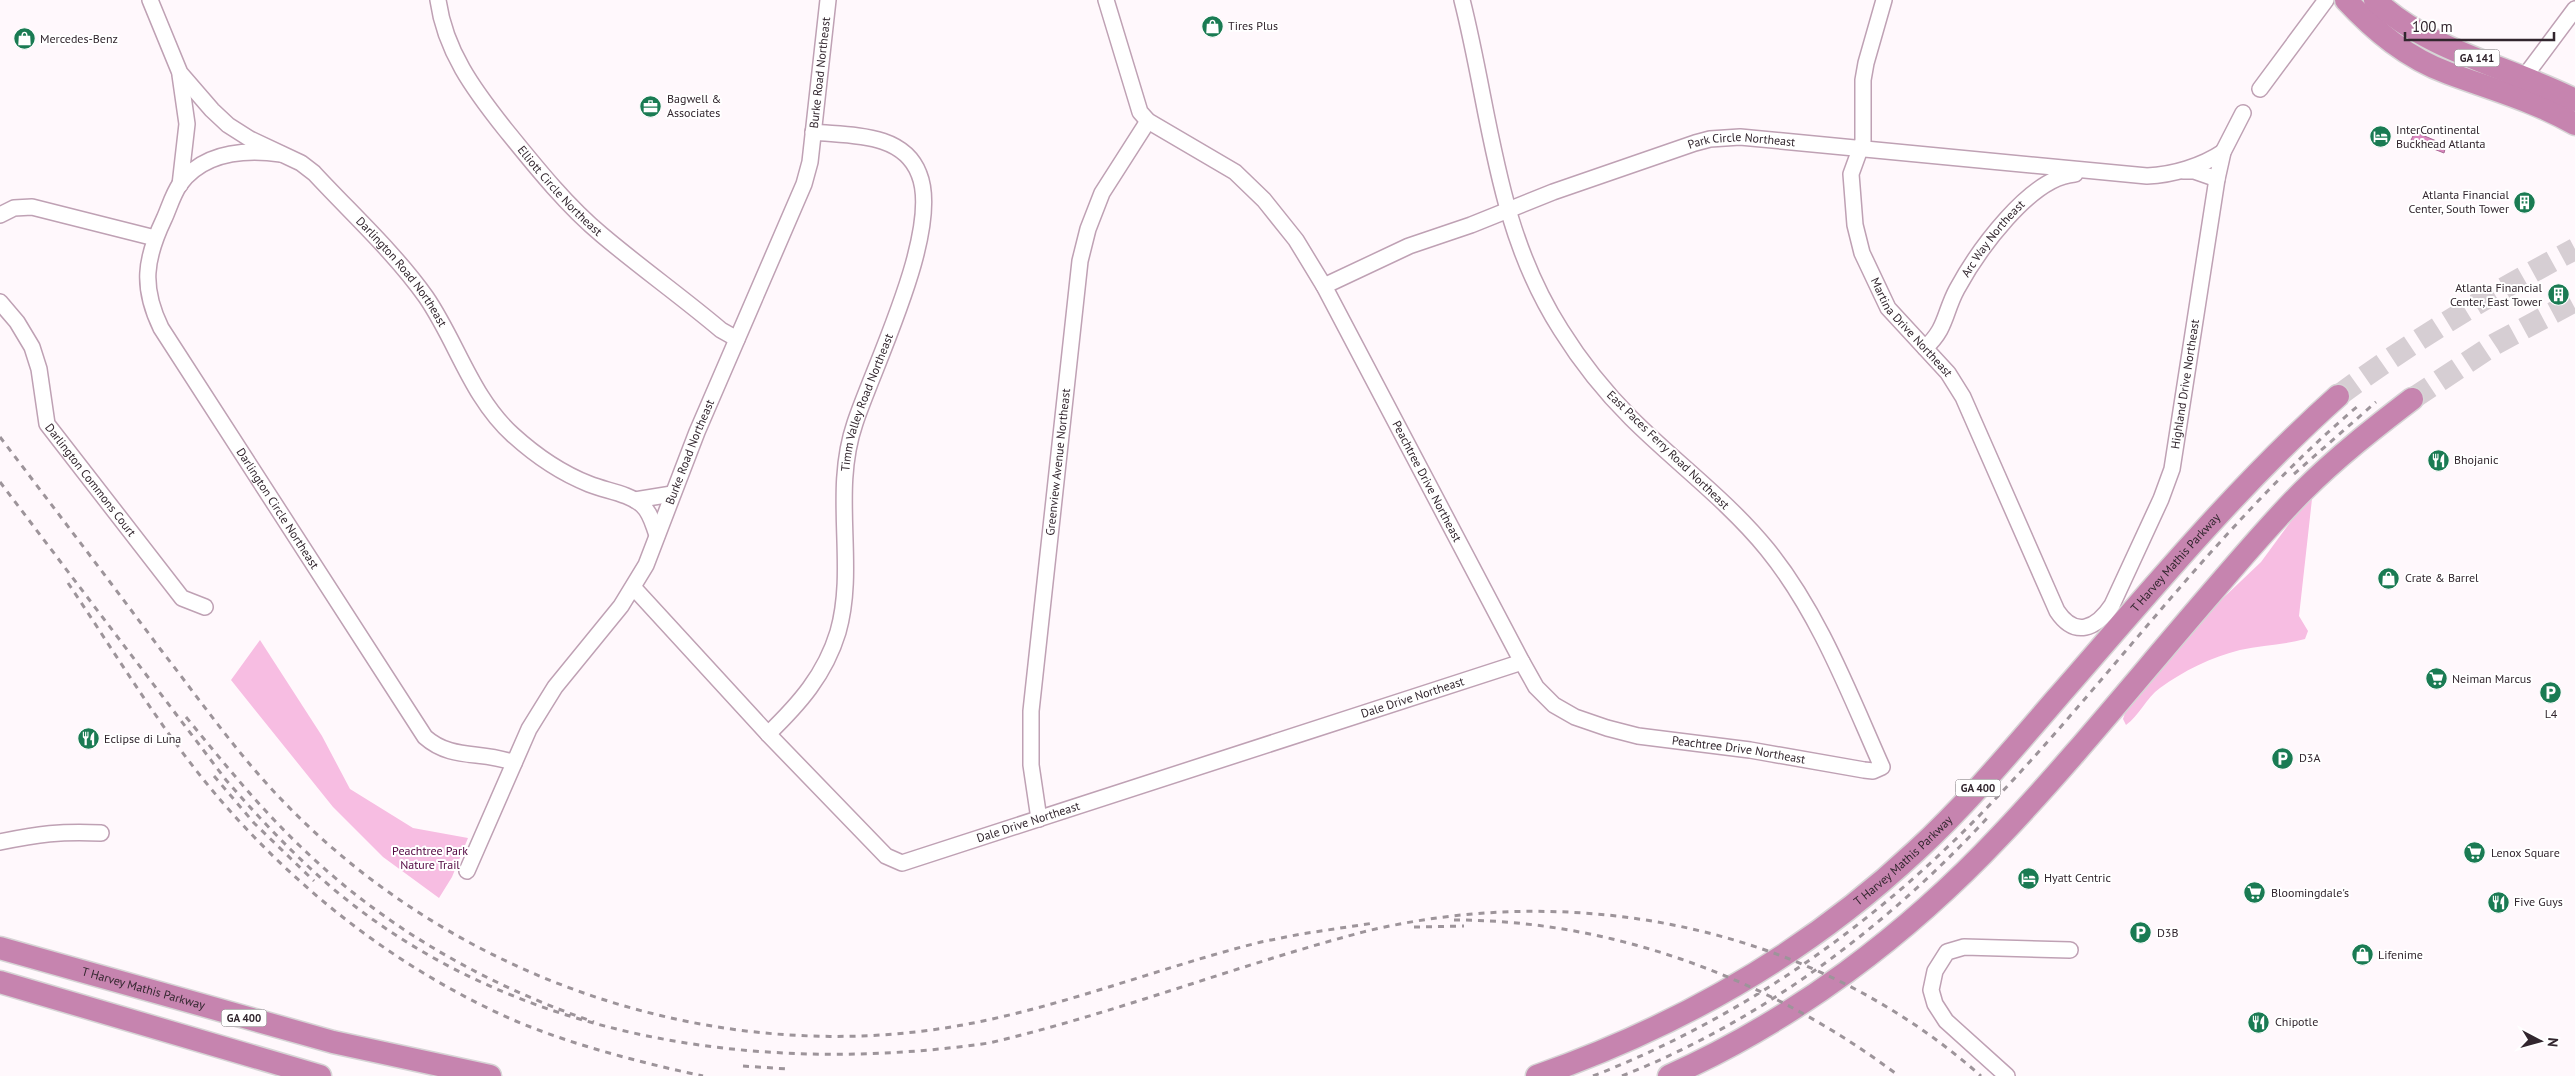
<svg xmlns="http://www.w3.org/2000/svg" width="2575" height="1076" font-family="'PT Sans',sans-serif">
<style>
.green{fill:#f7bde2}
.water{fill:#da87bf;stroke:#a86a94}
.lines{fill:none;stroke-linecap:round;stroke-linejoin:round}
.highway-tunnel{stroke:#d6ced3;stroke-width:22;stroke-dasharray:22 11;stroke-linecap:butt}
.minor-casing{stroke:#bfa1b4;stroke-width:18}
.highway-casing{stroke:#d6d4d5;stroke-width:25}
.minor{stroke:#fff;stroke-width:15}
.highway{stroke:#c684af;stroke-width:22}
.rail{stroke:#9d949a;stroke-width:3;stroke-dasharray:6 6;stroke-linecap:butt}
.labels{text-anchor:middle;stroke-width:4;stroke-linejoin:round;paint-order:stroke}
.shield{fill:#fff;stroke:#70676d;stroke-width:1}
.shield-label{font-size:11px;font-weight:bold;fill:#32262e}
.poi-label{font-size:12px;fill:#32262e;stroke:#fff;text-anchor:start}
.street-label{font-size:12px;fill:#32262e;stroke:#fff}
.park-label{font-size:12px;fill:#520640;stroke:#fff}
</style>
<rect width="100%" height="100%" fill="#fff8fc"/>
<path class="green" d="M2308 498 2312 499 2299 616 2308 631 2305 639C2284 645 2262 645 2240 650 2212 657 2183 671 2160 688 2146 698 2139 716 2126 725L2123 719 2127 707 2153 673 2177 650 2198 624 2220 601 2261 562Z
M260 640 322 736 350 789 413 828 468 838 452 877 439 898 383 857 333 807 231 680Z"/>
<path class="water" d="M2415 132 2446 145 2444 153 2411 140Z"/>
<g class="lines">
<path class="highway-tunnel" d="M2338 396C2413 340 2492 293 2575 249
M2412 399 2495 344 2575 301"/>
<defs>
<g id="minor">
<path id="s1" d="M150 0 180 73 212 110 228 125 250 139 301 163 314 173C351 213 394 252 426 297 457 342 471 397 513 435 535 455 561 473 589 484 606 491 628 493 642 505 651 513 653 525 657 535"/>
<path id="s2" d="M438 0C445 51 474 90 505 129 535 166 566 205 602 235 641 268 682 297 721 330L737 339"/>
<path id="s3" d="M1106 0 1140 112 1148 121 1235 172 1264 200 1296 240 1324 286 1522 662 1536 687 1554 705 1575 717 1607 728 1638 736 1750 750 1864 770 1873 771 1882 767C1849 693 1819 613 1767 549 1727 500 1675 462 1631 418 1604 391 1581 362 1561 330 1495 227 1491 114 1462 0"/>
<path id="s4" d="M1884 0 1866 63 1863 80V141L1851 174 1855 225 1862 253 1888 308 1948 373 1963 397 2057 611C2075 638 2096 629 2112 605L2161 499 2172 469 2217 179 2223 152 2243 113"/>
<path d="M2519 84 2575 9"/>
<path d="M2260 89 2326 0"/>
<path id="s5" d="M281 154C245 149 204 152 180 184 173 194 169 208 164 219 145 259 141 287 161 328L425 737C452 761 482 750 514 763"/>
<path d="M2183 171H2194L2217 179"/>
<path d="M180 185 187 124 180 75"/>
<path d="M0 215 14 208 32 207 155 238"/>
<path id="s6" d="M1324 286 1409 246 1471 225 1553 192 1695 143 1710 139 1740 137 2147 176C2173 175 2202 166 2223 152"/>
<path id="s7" d="M0 302 17 322 32 347 39 369 47 424 182 598 205 607"/>
<path id="s8" d="M1925 348C1947 328 1944 313 1957 289 1977 252 2030 177 2075 174"/>
<path d="M635 500 672 494"/>
<path id="s9" d="M634 588 768 734 886 856 902 863 1522 662"/>
<path id="s10" d="M768 734C799 704 825 675 838 632 857 565 831 493 855 423 874 365 942 230 919 174 903 132 850 136 813 132"/>
<path id="s11" d="M1039 819 1031 765V711L1080 261 1088 229 1102 193 1148 121"/>
<path d="M0 842C38 834 61 831 101 833"/>
<path id="s12" d="M467 871 529 729 555 687 621 606 646 565 697 432 804 184 810 162 828 0"/>
<path d="M2007 1076 1946 1021 1935 1004 1931 990 1935 971 1947 952 1964 947 2070 950"/>
</g>
<g id="highway">
<path d="M2346 0C2375 31 2407 58 2448 73 2491 89 2535 101 2575 124"/>
<path d="M2375 0C2428 51 2510 67 2575 100"/>
<path id="s13" d="M0 948 333 1042 490 1076"/>
<path d="M0 982 320 1076"/>
<path id="s14" d="M1537 1076C1677 1027 1807 953 1916 851 1967 804 2012 750 2057 698 2148 594 2235 488 2338 396"/>
<path d="M1669 1076C1794 1020 1907 935 2001 835 2073 759 2139 677 2208 597 2239 561 2270 524 2303 491 2337 457 2374 428 2412 399"/>
</g>
</defs>
<use href="#minor" class="minor-casing"/>
<use href="#highway" class="highway-casing"/>
<use href="#minor" class="minor"/>
<use href="#highway" class="highway"/>
<path class="rail" d="M0 437C54 508 108 579 161 650 200 700 236 752 280 798 446 973 699 1064 938 1029 1048 1013 1153 969 1261 942L1301 934 1374 923
M2294 474 2376 402
M0 482 226 780C259 818 293 854 331 887 512 1040 759 1076 989 1043 1117 1013 1240 964 1367 931 1581 880 1814 928 1981 1076
M68 583C116 654 161 730 217 796 298 891 397 968 511 1019 572 1045 638 1062 703 1076
M186 717C223 762 259 807 301 847 385 928 484 984 594 1022
M214 776 254 823 314 881
M1454 920C1615 920 1772 980 1899 1076
M1414 927 1464 926
M743 1066 788 1069
M1593 1076C1739 1019 1867 930 1977 818 2108 684 2215 527 2359 405
M1622 1076C1763 1020 1887 927 1990 815"/>
</g>
<defs>
<symbol id="shop-disc" viewBox="-11 -11 22 22"><circle r="9.5" fill="#1a7b53" stroke="#fff"/><path d="M-5-2.5h2.3a2.7 3.5 0 0 1 5.4 0H5L5.5 6h-11ZM-1.5-2.5h3a1.5 2.3 0 0 0-3 0Z" fill="#fff"/></symbol>
<symbol id="office-disc" viewBox="-11 -11 22 22"><circle r="9.5" fill="#1a7b53" stroke="#fff"/><path d="M-6-3h4V-5.5h4V-3h4V5H-6ZM-1-4.5V-3h2v-1.5ZM-6 0V1H6V0Z" fill="#fff"/></symbol>
<symbol id="hotel-disc" viewBox="-11 -11 22 22"><circle r="9.5" fill="#1a7b53" stroke="#fff"/><path d="M-6-4.5h1.5V1H6V5H4.5V3h-9V5H-6ZM-4 0a1.8 1.8 0 1 1 3.6 0ZM.5 0V-2.5h3Q6-2.5 6 0Z" fill="#fff"/></symbol>
<symbol id="building-disc" viewBox="-11 -11 22 22"><circle r="9.5" fill="#1a7b53" stroke="#fff"/><path d="M-4-6H4V6H1V3H-1V6H-4ZM-2.5-4.3h1.7v1.8h-1.7ZM.8-4.3h1.7v1.8H.8ZM-2.5-1h1.7V.8h-1.7ZM.8-1h1.7V.8H.8Z" fill="#fff"/></symbol>
<symbol id="restaurant-disc" viewBox="-11 -11 22 22"><circle r="9.5" fill="#1a7b53" stroke="#fff"/><path d="M-5-6h1v4h1v-4h1v4h1v-4h1v5L-1.5 .5V6h-2V.5L-5-1ZM5-6V6H3V1.5H1.5Q1.5-4 5-6Z" fill="#fff"/></symbol>
<symbol id="supermarket-disc" viewBox="-11 -11 22 22"><circle r="9.5" fill="#1a7b53" stroke="#fff"/><path d="M-6-5.5h2.5l.6 2H6L4.5 2H-2.5L-4.4-4H-6ZM-1.5 3.2a1.3 1.3 0 1 0 .1 0ZM3 3.2a1.3 1.3 0 1 0 .1 0Z" fill="#fff"/></symbol>
<symbol id="parking-disc" viewBox="-11 -11 22 22"><circle r="9.5" fill="#1a7b53" stroke="#fff"/><path d="M-3.5-5.5H1a3.5 3.5 0 0 1 0 7H-1V5.5H-3.5ZM-1-3.4V-.6H.8a1.4 1.4 0 0 0 0-2.8Z" fill="#fff"/></symbol>
</defs>
<g fill-rule="evenodd">
<use href="#shop-disc" x="1200" y="14" width="25" height="25"/>
<use href="#shop-disc" x="12" y="26" width="25" height="25"/>
<use href="#office-disc" x="638" y="94" width="25" height="25"/>
<use href="#hotel-disc" x="2368" y="124" width="25" height="25"/>
<use href="#building-disc" x="2512" y="190" width="25" height="25"/>
<use href="#building-disc" x="2546" y="282" width="25" height="25"/>
<use href="#restaurant-disc" x="2426" y="448" width="25" height="25"/>
<use href="#shop-disc" x="2376" y="566" width="25" height="25"/>
<use href="#supermarket-disc" x="2424" y="666" width="25" height="25"/>
<use href="#parking-disc" x="2538" y="680" width="25" height="25"/>
<use href="#restaurant-disc" x="76" y="726" width="25" height="25"/>
<use href="#parking-disc" x="2270" y="746" width="25" height="25"/>
<use href="#supermarket-disc" x="2462" y="840" width="25" height="25"/>
<use href="#hotel-disc" x="2016" y="866" width="25" height="25"/>
<use href="#supermarket-disc" x="2242" y="880" width="25" height="25"/>
<use href="#restaurant-disc" x="2486" y="890" width="25" height="25"/>
<use href="#parking-disc" x="2128" y="920" width="25" height="25"/>
<use href="#shop-disc" x="2350" y="942" width="25" height="25"/>
<use href="#restaurant-disc" x="2246" y="1010" width="25" height="25"/>
</g>
<g class="labels">
<g class="shield">
<rect x="2454.5" y="49.5" width="45" height="17" rx="4"/>
<rect x="1955.5" y="779.5" width="45" height="17" rx="4"/>
<rect x="221.5" y="1009.5" width="45" height="17" rx="4"/>
</g>
<g class="shield-label">
<text x="2477" y="62">GA 141</text>
<text x="1978" y="792">GA 400</text>
<text x="244" y="1022">GA 400</text>
</g>
<g class="poi-label">
<text x="1228" y="30">Tires Plus</text>
<text x="40" y="43">Mercedes-Benz</text>
<text x="667" y="103">Bagwell &amp;<tspan x="667" dy="14">Associates</tspan></text>
<text x="2396" y="134">InterContinental<tspan x="2396" dy="14">Buckhead Atlanta</tspan></text>
<text x="2509" y="199" text-anchor="end">Atlanta Financial<tspan x="2509" dy="14">Center, South Tower</tspan></text>
<text x="2542" y="292" text-anchor="end">Atlanta Financial<tspan x="2542" dy="14">Center, East Tower</tspan></text>
<text x="2454" y="464">Bhojanic</text>
<text x="2405" y="582">Crate &amp; Barrel</text>
<text x="2452" y="683">Neiman Marcus</text>
<text x="2551" y="718" text-anchor="middle">L4</text>
<text x="104" y="743">Eclipse di Luna</text>
<text x="2299" y="762">D3A</text>
<text x="2491" y="857">Lenox Square</text>
<text x="2044" y="882">Hyatt Centric</text>
<text x="2271" y="897">Bloomingdale's</text>
<text x="2514" y="906">Five Guys</text>
<text x="2157" y="937">D3B</text>
<text x="2378" y="959">Lifenime</text>
<text x="2275" y="1026">Chipotle</text>
</g>
<g class="street-label">
<text dy="4" stroke="none"><textPath href="#s12" startOffset="882">Burke Road Northeast</textPath></text>
<text dy="4" stroke="none"><textPath href="#s6" startOffset="445">Park Circle Northeast</textPath></text>
<text dy="4" stroke="none"><textPath href="#s2" startOffset="230">Elliott Circle Northeast</textPath></text>
<text dy="4" stroke="none"><textPath href="#s8" startOffset="130">Arc Way Northeast</textPath></text>
<text dy="4" stroke="none"><textPath href="#s1" startOffset="381">Darlington Road Northeast</textPath></text>
<text dy="4" stroke="none"><textPath href="#s4" startOffset="349">Martina Drive Northeast</textPath></text>
<text dy="4" stroke="none"><textPath href="#s4" startOffset="975">Highland Drive Northeast</textPath></text>
<text dy="4" stroke="none"><textPath href="#s10" startOffset="359">Timm Valley Road Northeast</textPath></text>
<text transform="translate(1668 450) rotate(44)" y="4">East Paces Ferry Road Northeast</text>
<text dy="4" stroke="none"><textPath href="#s12" startOffset="478">Burke Road Northeast</textPath></text>
<text dy="4" stroke="none"><textPath href="#s11" startOffset="359">Greenview Avenue Northeast</textPath></text>
<text dy="4" stroke="none"><textPath href="#s7" startOffset="205">Darlington Commons Court</textPath></text>
<text dy="4" stroke="none"><textPath href="#s3" startOffset="596">Peachtree Drive Northeast</textPath></text>
<text dy="4" stroke="none"><textPath href="#s5" startOffset="478">Darlington Circle Northeast</textPath></text>
<text dy="4" stroke="none"><textPath href="#s14" startOffset="832">T Harvey Mathis Parkway</textPath></text>
<text dy="4" stroke="none"><textPath href="#s9" startOffset="922">Dale Drive Northeast</textPath></text>
<text dy="4" stroke="none"><textPath href="#s3" startOffset="1046">Peachtree Drive Northeast</textPath></text>
<text dy="4" stroke="none"><textPath href="#s9" startOffset="518">Dale Drive Northeast</textPath></text>
<text dy="4" stroke="none"><textPath href="#s14" startOffset="428">T Harvey Mathis Parkway</textPath></text>
<text dy="4" stroke="none"><textPath href="#s13" startOffset="149">T Harvey Mathis Parkway</textPath></text>
</g>
<g class="park-label">
<text x="430" y="855">Peachtree Park<tspan x="430" dy="14">Nature Trail</tspan></text>
</g>
</g>
<g transform="translate(2540 1041) rotate(96)" stroke="#ffffff" stroke-width="4" paint-order="stroke">
<path d="M0-4L9 19L0 12L-9 19Z" fill="#32262e"/>
<text y="-8" font-size="14" font-weight="bold" text-anchor="middle" fill="#32262e">N</text>
</g>
<path d="M2405 32v8h149v-8" fill="none" stroke="#32262e" stroke-width="2.5"/>
<text x="2412" y="32" font-size="15" fill="#32262e" stroke="#ffffff" stroke-width="4" paint-order="stroke">100 m</text>
</svg>
